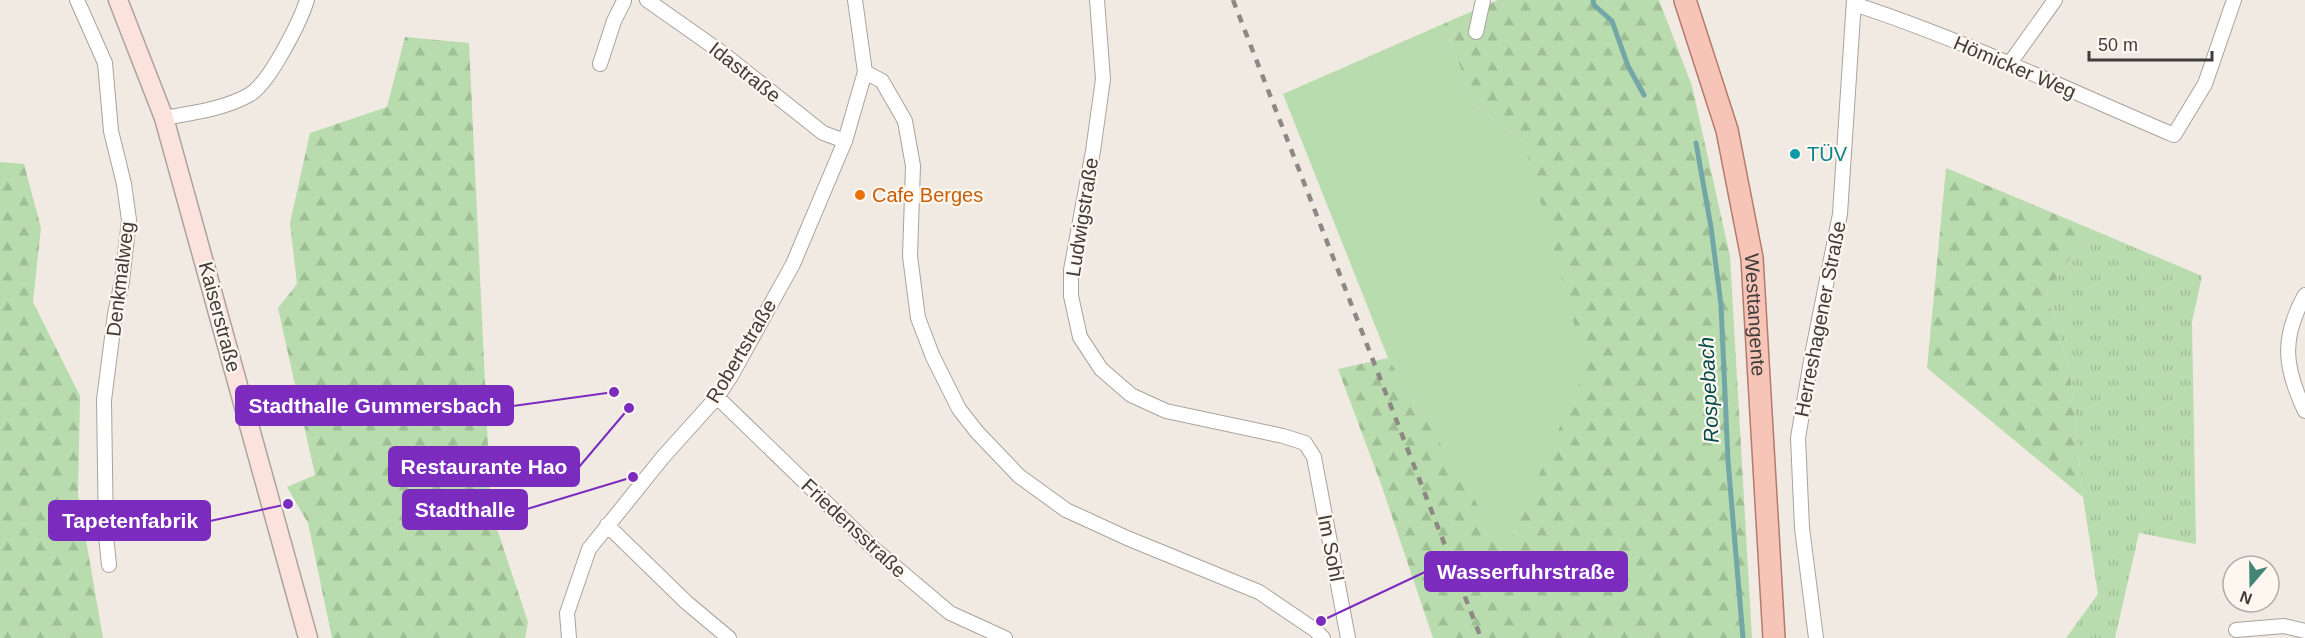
<svg xmlns="http://www.w3.org/2000/svg" width="2305" height="638" font-family="Helvetica,sans-serif">
<style>
.grass{fill:url(#grass-tufts)}
.forest{fill:url(#forest-firs)}
.green{fill:#b8dcad}
.lines{fill:none;stroke-linecap:round;stroke-linejoin:round}
.stream{stroke:#73a6a6;stroke-width:5}
.street-casing{stroke:#aaa39c;stroke-width:16}
.secondary-casing{stroke:#aaa39c;stroke-width:21}
.primary-casing{stroke:#b37b6d;stroke-width:24}
.street{stroke:#fff;stroke-width:14}
.secondary{stroke:#fbe2dc;stroke-width:18}
.primary{stroke:#f7c4b8;stroke-width:21}
.rail{stroke:#8d8883;stroke-width:4.5;stroke-dasharray:8 8;stroke-linecap:butt}
.culture-dot{fill:#0f9aa8;stroke:#fef7f0;stroke-width:2}
.food-dot{fill:#e8710a;stroke:#fef7f0;stroke-width:2}
.labels{text-anchor:middle;stroke-width:4.5;stroke-linejoin:round;paint-order:stroke}
.street-label{font-size:20px;fill:#3f3c39;stroke:#fef7f0}
.culture-label{font-size:20px;fill:#0d838f;stroke:#fef7f0;text-anchor:start}
.food-label{font-size:20px;fill:#c56008;stroke:#fef7f0;text-anchor:start}
.water-label{font-size:21px;font-style:italic;fill:#004a4a;stroke:#fef7f0}
.leader{fill:none;stroke:#7b2cbf;stroke-width:2}
.callout-dot{fill:#7b2cbf;stroke:#fef7f0;stroke-width:2}
.callout{fill:#7b2cbf;stroke:#7b2cbf;stroke-width:2}
.callout-label{font-size:21px;text-anchor:middle;font-weight:bold;fill:#fff}
</style>
<defs>
<pattern id="grass-tufts" width="24" height="20" patternUnits="userSpaceOnUse" patternTransform="scale(1.5)"><rect width="24" height="20" fill="#b8dcad"/><path d="M3 7l-1-3M5 7V3M7 7l1-3M15 17l-1-3M17 17v-4M19 17l1-3" fill="none" stroke="#9fbe96"/></pattern>
<pattern id="forest-firs" width="22" height="20" patternUnits="userSpaceOnUse" patternTransform="scale(1.5)"><rect width="22" height="20" fill="#b8dcad"/><path d="M5 1l3.5 6h-7zM16 11l3.5 6h-7z" fill="#9fbe96"/></pattern>
</defs>
<rect width="100%" height="100%" fill="#f1eae3"/>
<path class="grass" d="M2091 229 2202 276 2192 322 2196 544 2139 533 2115 638H2066L2098 594 2083 497 2070 373 2046 293Z"/>
<path class="forest" d="M1498 0H1659L1692 86 1730 256 1752 638H1433L1382 487 1338 369 1388 358 1506 550 1524 142 1476 107 1443 24Z
M405 37 469 43 491 511 528 622 525 638H332L308 523 287 487 315 475 278 308 297 284 290 223 310 133 387 107Z
M0 162 24 164 41 228 33 302 80 396 78 494 103 638H0Z
M1946 168 2091 229 2046 293 2070 373 2083 497 1927 368Z"/>
<path class="green" d="M1443 24 1476 107 1524 142 1586 367 1506 551 1388 358 1283 94Z"/>
<g class="lines">
<path class="stream" d="M1593 0 1594 5 1612 21 1628 66 1644 95
M1696 143 1711 227 1721 305 1728 461 1743 638"/>
<defs>
<path id="street" d="M77 0 105 63 111 131 124 184 129 220 122 281 115 314 104 400 106 536 109 565
M647 0 721 52 823 133 845 141
M1097 0 1103 79 1093 151 1071 270V296L1080 337 1101 369 1131 395 1166 411 1283 436 1305 443 1314 457 1348 638
M1854 4C1964 40 2068 90 2174 135L2205 84 2234 0
M1476 32 1483 0
M2010 63 2055 0
M600 64 614 21 624 1
M865 72 882 81 905 121 913 166 910 256 918 318 933 357 959 409 977 432 1019 476 1066 510 1127 538 1259 592 1315 630 1323 638
M164 118C192 113 224 109 249 95 269 84 300 22 307 0
M2305 295C2281 338 2284 367 2305 411
M717 397 872 547 950 613 1005 638
M607 525 686 602 729 638
M2236 630 2284 626 2305 631
M569 638 567 613 589 549 663 457 717 397 731 376 793 264 845 141 865 72 855 0
M1816 638 1802 528 1798 438 1812 355 1840 214 1854 0"/>
<path id="secondary" d="M118 0 164 118 308 638"/>
<g id="primary">
<path id="s1" d="M1685 0 1727 130 1752 258 1774 638"/>
</g>
</defs>
<use href="#street" class="street-casing"/>
<use href="#secondary" class="secondary-casing"/>
<use href="#primary" class="primary-casing"/>
<use href="#street" class="street"/>
<use href="#secondary" class="secondary"/>
<use href="#primary" class="primary"/>
<path class="rail" d="M1233 0 1481 638"/>
</g>
<circle class="culture-dot" cx="1795" cy="154" r="6"/>
<circle class="food-dot" cx="860" cy="195" r="6"/>
<g class="labels">
<g class="street-label">
<text transform="translate(2015 67) rotate(23)" y="7">Hömicker Weg</text>
<text transform="translate(745 72) rotate(38)" y="7">Idastraße</text>
<text transform="translate(1082 217) rotate(-81)" y="7">Ludwigstraße</text>
<text transform="translate(120 279) rotate(-83)" y="7">Denkmalweg</text>
<text dy="7" stroke="none"><textPath href="#s1" startOffset="324">Westtangente</textPath></text>
<text transform="translate(220 317) rotate(75)" y="7">Kaiserstraße</text>
<text transform="translate(1820 319) rotate(-79)" y="7">Herreshagener Straße</text>
<text transform="translate(741 351) rotate(-59)" y="7">Robertstraße</text>
<text transform="translate(854 528) rotate(43)" y="7">Friedensstraße</text>
<text transform="translate(1331 548) rotate(79)" y="7">Im Sohl</text>
</g>
<g class="culture-label">
<text x="1807" y="161">TÜV</text>
</g>
<g class="food-label">
<text x="872" y="202">Cafe Berges</text>
</g>
<g class="water-label">
<text transform="translate(1709 390) rotate(-93)" y="7">Rospebach</text>
</g>
</g>
<path class="leader" d="M614 392L513 406M629 408L579 467M633 477L527 509M288 504L210 521M1321 621L1425 572"/>
<g class="callout-dot">
<circle cx="614" cy="392" r="6"/>
<circle cx="629" cy="408" r="6"/>
<circle cx="633" cy="477" r="6"/>
<circle cx="288" cy="504" r="6"/>
<circle cx="1321" cy="621" r="6"/>
</g>
<g class="callout">
<rect x="236" y="386" width="277" height="39" rx="6"/>
<rect x="389" y="447" width="190" height="39" rx="6"/>
<rect x="403" y="490" width="124" height="39" rx="6"/>
<rect x="49" y="501" width="161" height="39" rx="6"/>
<rect x="1425" y="552" width="202" height="39" rx="6"/>
</g>
<g class="callout-label">
<text x="375" y="413">Stadthalle Gummersbach</text>
<text x="484" y="474">Restaurante Hao</text>
<text x="465" y="517">Stadthalle</text>
<text x="130" y="528">Tapetenfabrik</text>
<text x="1526" y="579">Wasserfuhrstraße</text>
</g>
<g transform="translate(2251 584) rotate(200)"><circle r="28" fill="#fef7f0" stroke="#b2aca7" stroke-width="1.5"/>
<path d="M0-4.5L10 22L0 15L-10 22Z" fill="#428577"/>
<text y="-9" font-size="16" font-weight="bold" text-anchor="middle" fill="#3f3c39">N</text>
</g>
<path d="M2089 51v9h123v-9" fill="none" stroke="#3f3c39" stroke-width="3"/>
<text x="2098" y="51" font-size="18" fill="#3f3c39" stroke="#fef7f0" stroke-width="4.5" paint-order="stroke">50 m</text>
</svg>
